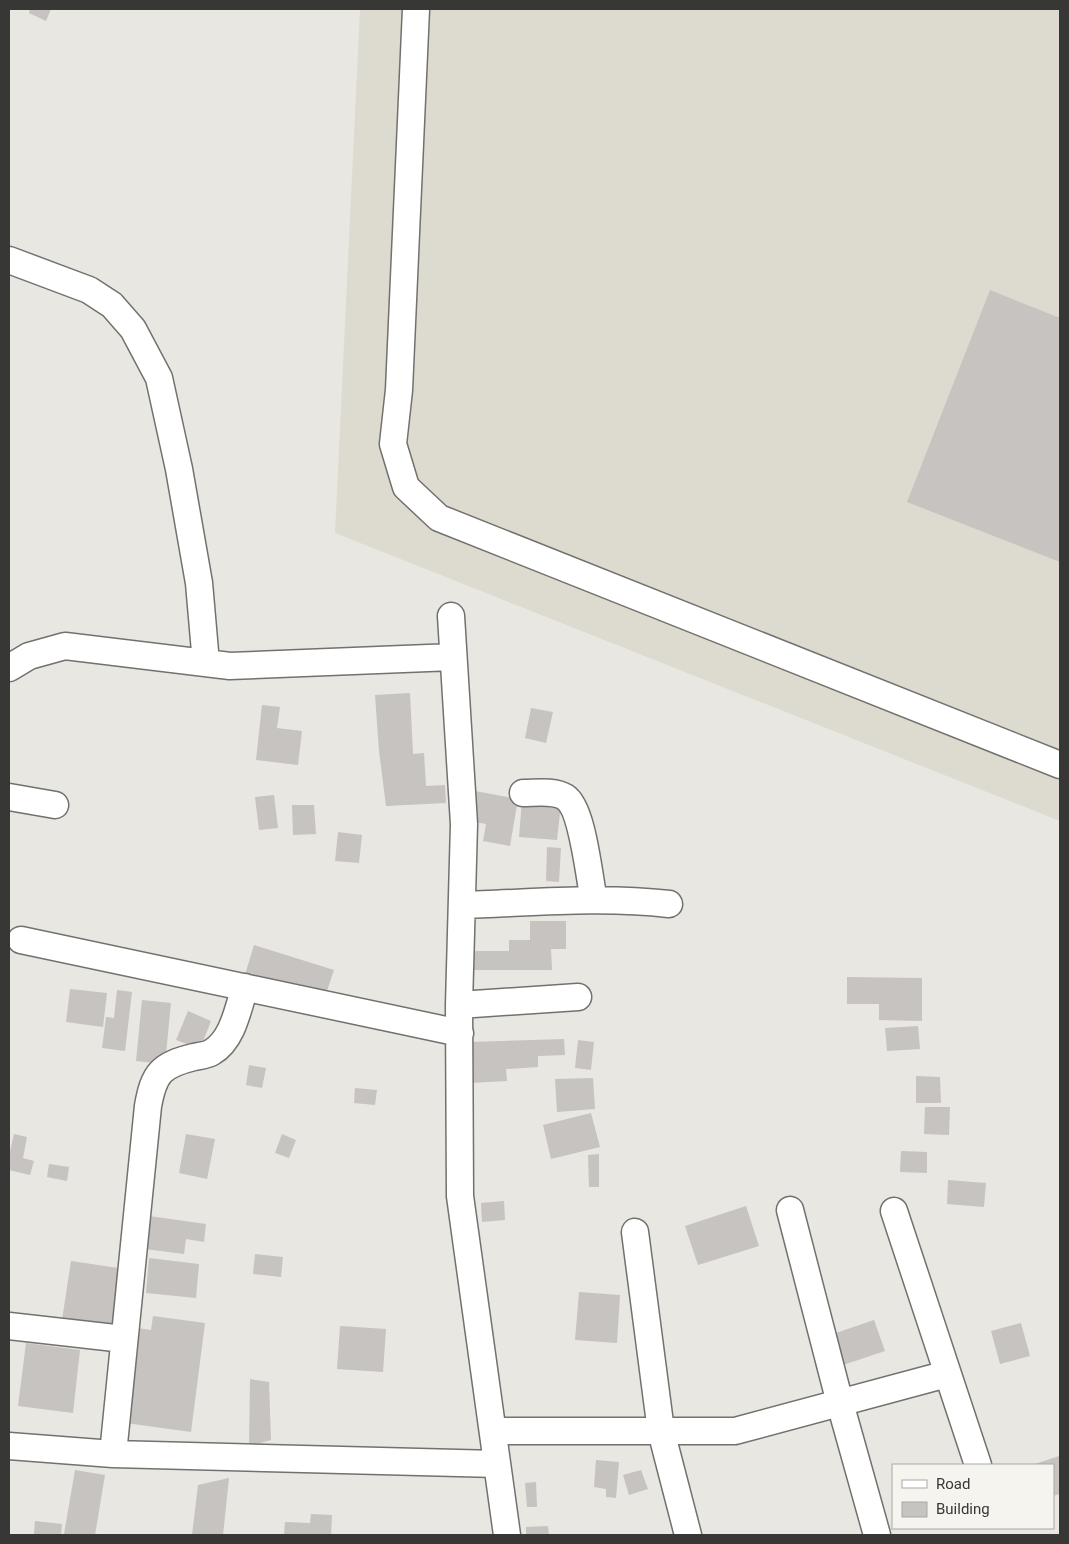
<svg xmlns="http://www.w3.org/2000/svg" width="1069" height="1544" font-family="Roboto,sans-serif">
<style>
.built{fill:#dddbcf}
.building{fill:#c6c3c0}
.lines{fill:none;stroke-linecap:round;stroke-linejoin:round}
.minor-casing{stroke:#72716d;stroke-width:29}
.minor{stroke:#fff;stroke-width:26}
</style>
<rect width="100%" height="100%" fill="#e8e7e2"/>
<path class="built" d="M360 9H1060V821L335 533Z"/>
<path class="building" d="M30 9H51L46 21 29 13Z
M990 290 1060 318V562L907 502Z
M410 693 413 754 424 753 426 786 445 785 446 803 386 806 379 751 375 695Z
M262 705 280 707 277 728 302 731 298 765 256 760Z
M531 708 553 712 546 743 525 738Z
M475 791 518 799 510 846 483 841 486 824 469 821Z
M274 795 278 828 259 830 255 797Z
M522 800 561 804 557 840 519 837Z
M292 805H314L316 834 293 835Z
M338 832 362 835 359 863 335 861Z
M547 847 561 848 559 882 546 881Z
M530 921H566V949H551L552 970H473V951H509V940H530Z
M254 945 334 970 323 1003 244 978Z
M847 977 922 978V1021L879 1020V1004H847Z
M70 989 107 993 103 1027 66 1022Z
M117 990 132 992 125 1051 102 1048 106 1017 114 1018Z
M142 1000 171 1003 165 1064 136 1061Z
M188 1011 211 1021 200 1049 176 1040Z
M918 1026 920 1049 887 1051 885 1028Z
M564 1039 565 1055 538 1056V1067L506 1069 507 1081 470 1083 469 1042Z
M578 1040 594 1042 591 1070 575 1068Z
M249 1065 266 1068 262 1088 246 1085Z
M916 1076 940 1077 941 1103H916Z
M593 1078 595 1109 557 1112 555 1079Z
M355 1088 377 1090 375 1105 354 1103Z
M925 1107H950L949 1135 924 1134Z
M591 1113 600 1147 551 1159 543 1125Z
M14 1134 27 1137 23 1158 34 1161 30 1175 9 1170V1156Z
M186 1134 215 1139 207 1179 179 1173Z
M282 1134 296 1140 289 1158 275 1153Z
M901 1151 927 1152V1173L900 1172Z
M599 1154V1187H589L588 1155Z
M49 1164 69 1167 67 1181 47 1177Z
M948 1180 986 1183 984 1207 947 1204Z
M504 1201 505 1220 482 1222 481 1203Z
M746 1206 759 1246 698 1265 685 1226Z
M149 1216 206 1224 204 1242 186 1239 184 1254 145 1249Z
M255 1254 283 1257 281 1277 253 1274Z
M149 1258 199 1264 196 1298 146 1293Z
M71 1261 125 1269 116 1328 62 1320Z
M579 1292 620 1295 617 1343 575 1340Z
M153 1316 205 1323 191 1432 126 1423 138 1328 151 1330Z
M874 1320 885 1351 840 1366 830 1335Z
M1021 1323 1030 1356 1000 1364 991 1331Z
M340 1326 386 1329 383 1372 337 1369Z
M26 1343 80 1350 73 1413 18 1406Z
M250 1379 269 1382 271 1440 249 1446Z
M1059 1456 1060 1494 1053 1496V1465H1032Z
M596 1460 619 1462 616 1498 606 1497V1489L594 1487Z
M75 1470 105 1475 95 1535 64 1534Z
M641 1470 648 1489 629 1495 623 1475Z
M229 1478 223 1535H192L198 1485Z
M536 1482 537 1507H527L525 1483Z
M311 1514 332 1515 331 1535H284L285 1522 310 1523Z
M35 1521 62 1524 61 1535 34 1534Z
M548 1526 549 1535H526V1527Z"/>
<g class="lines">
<defs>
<path id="minor" d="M416 9 399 390 393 444 406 487 439 518 1060 765
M9 260 89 290 112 305 133 329 159 378 179 469 199 583 206 663
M451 616 464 824 459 1005 460 1196 507 1535
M9 668 29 656 65 646 230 666 453 657
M523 793C535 793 554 790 565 797 583 808 589 878 594 900
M9 797 55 805
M462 905C531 903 600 896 669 904
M21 940 460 1033
M245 987C238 1008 233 1040 212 1052 208 1055 199 1056 194 1057 161 1065 154 1073 148 1106L113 1454 497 1464
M459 1005 578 997
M790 1210 840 1403 877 1535
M894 1211 978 1465
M635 1232 661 1431 688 1535
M9 1326 124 1339
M493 1431H735L947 1374
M9 1446 113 1454"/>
</defs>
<use href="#minor" class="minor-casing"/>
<use href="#minor" class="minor"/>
</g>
<rect width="1069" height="1544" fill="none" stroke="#373735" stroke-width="20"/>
<rect x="892" y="1464" width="162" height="65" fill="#f5f4ef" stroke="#a9a8a5"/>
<rect x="902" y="1480" width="25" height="8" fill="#ffffff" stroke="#a9a8a5"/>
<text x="936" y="1489" font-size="15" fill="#373735">Road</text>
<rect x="902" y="1502" width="25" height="15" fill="#c6c3c0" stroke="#a9a8a5"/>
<text x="936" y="1514" font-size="15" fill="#373735">Building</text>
</svg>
